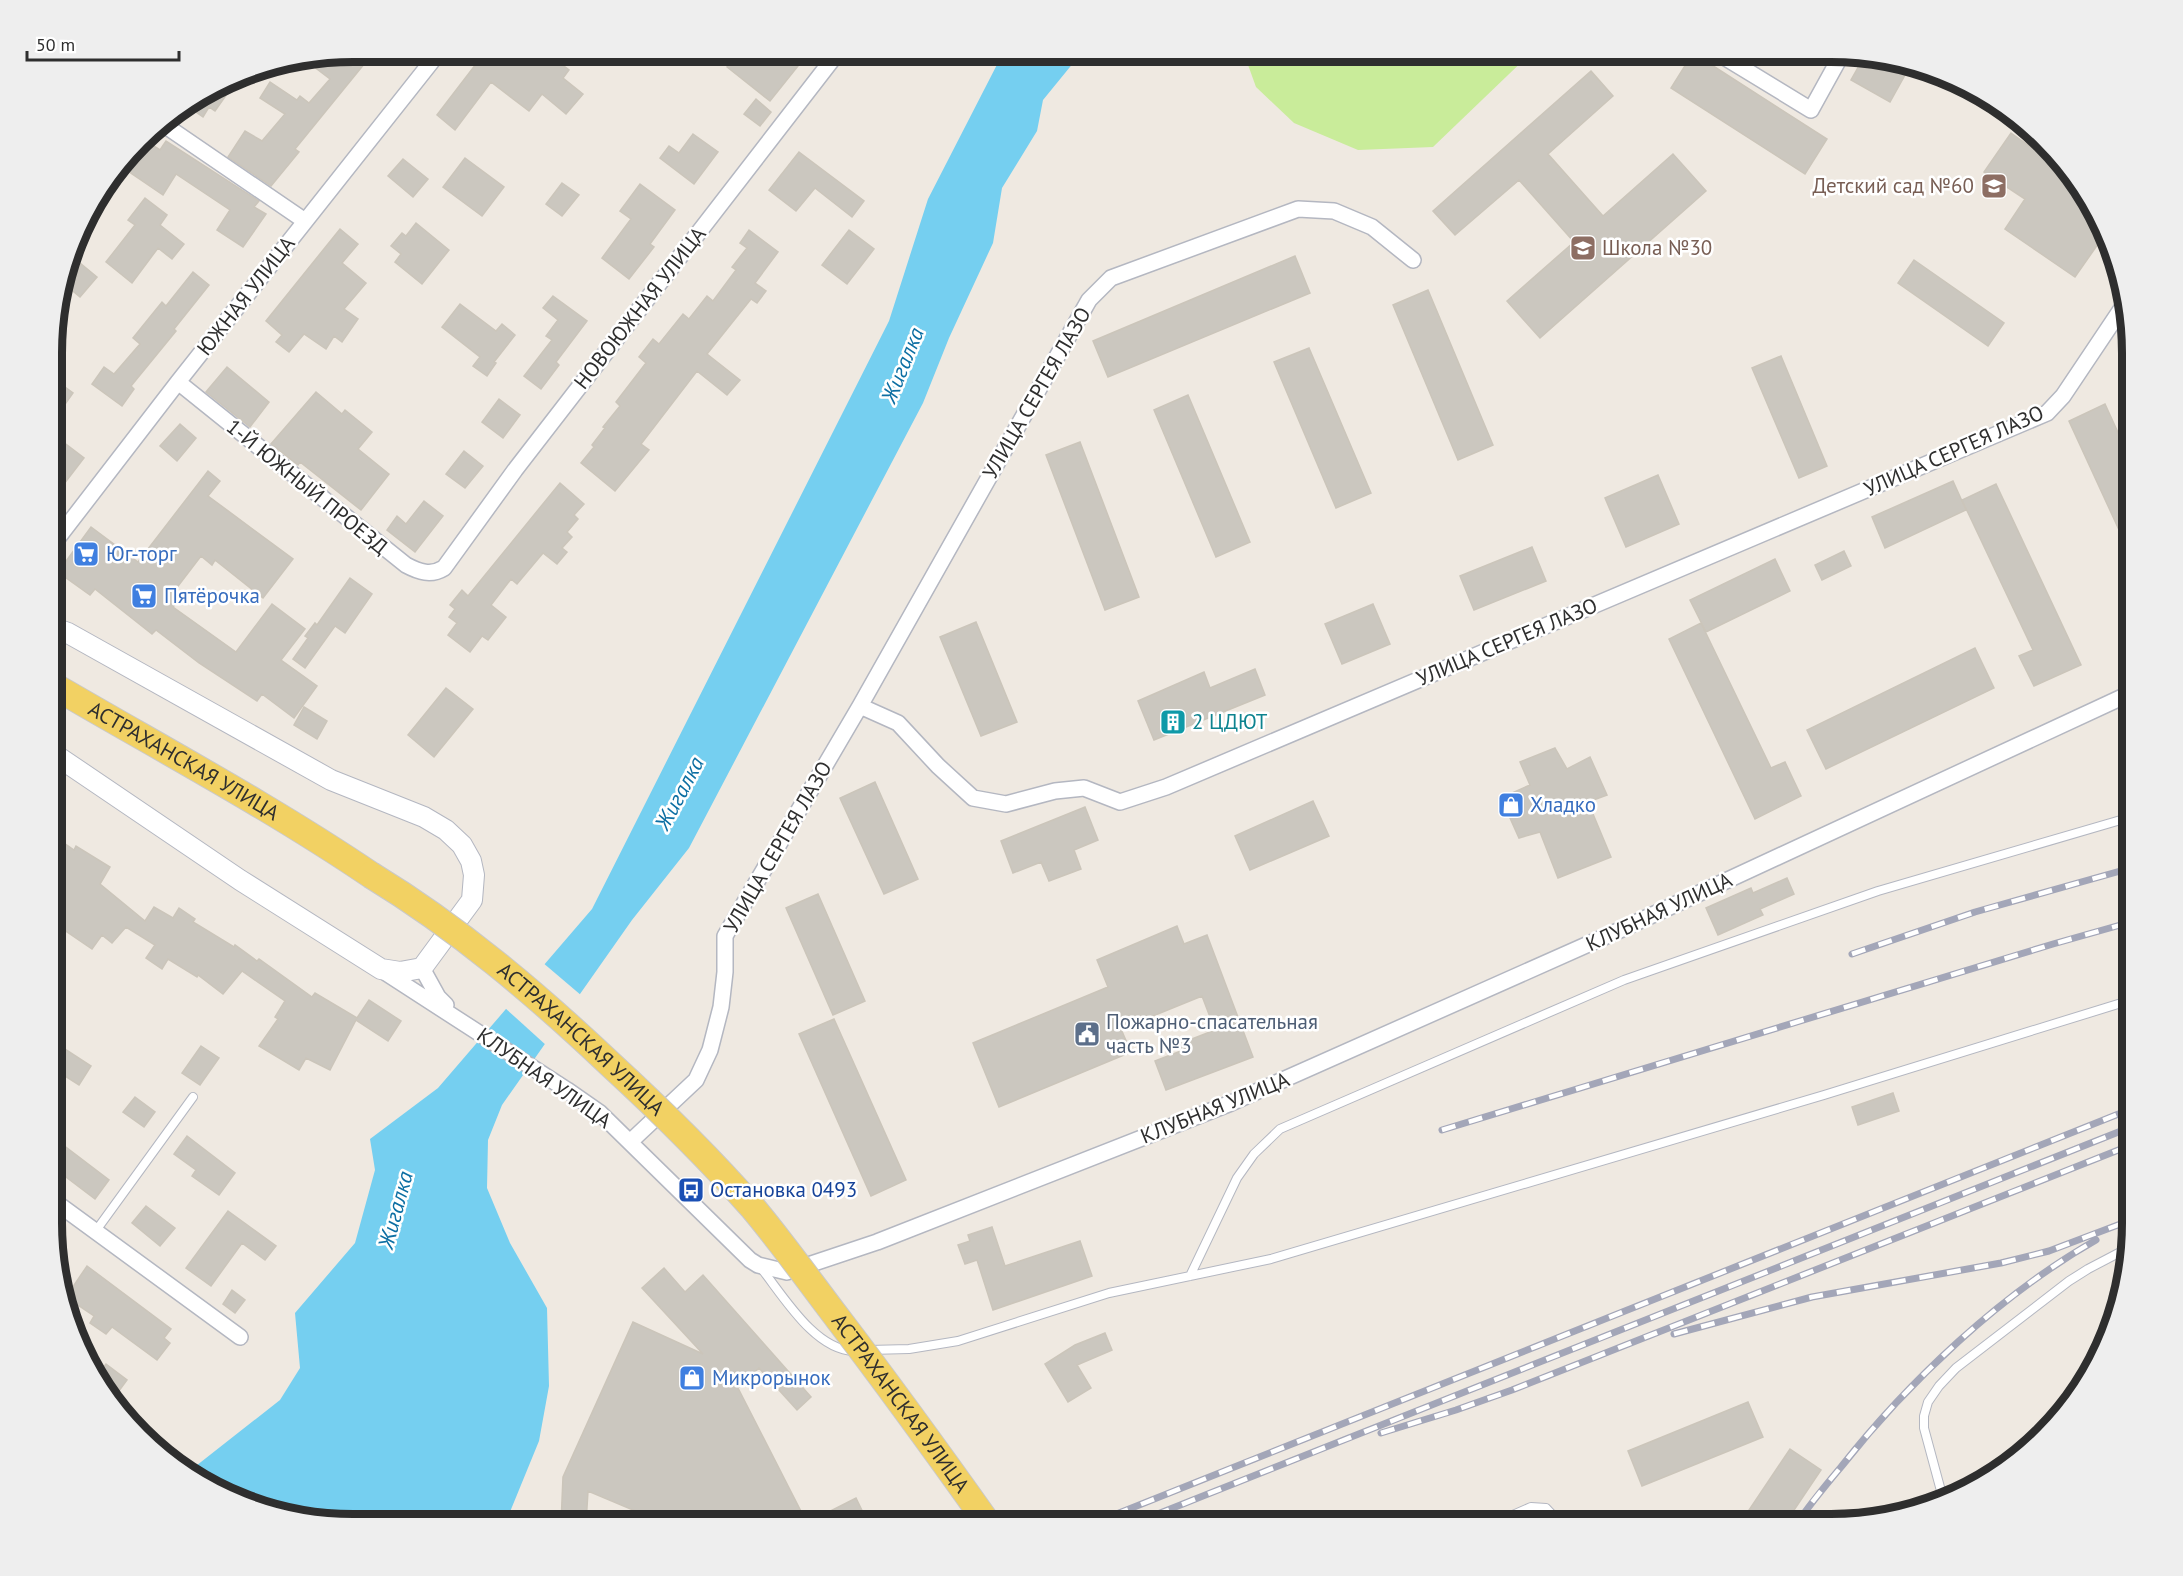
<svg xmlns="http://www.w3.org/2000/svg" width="2183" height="1576" font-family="'PT Sans',sans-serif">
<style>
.pitch{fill:#c9ec9a}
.water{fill:#75cff0}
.pier{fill:#efe9e1}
.building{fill:#cbc7bf;stroke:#cbc5ba;stroke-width:1.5}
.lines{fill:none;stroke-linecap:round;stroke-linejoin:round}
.service-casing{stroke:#b4b7c1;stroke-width:10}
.minor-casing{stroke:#b4b7c1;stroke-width:18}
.tertiary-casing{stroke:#b4b7c1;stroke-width:22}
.primary-casing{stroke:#c9c9c9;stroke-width:28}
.service{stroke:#fff;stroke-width:8}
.minor{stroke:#fff;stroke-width:15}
.tertiary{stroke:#fff;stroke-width:20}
.primary{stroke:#f2d163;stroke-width:26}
.rail-casing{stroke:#a3a6b8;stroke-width:7}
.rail{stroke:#fff;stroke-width:4.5;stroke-dasharray:14;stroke-linecap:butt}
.primary-bridge-casing{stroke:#c9c9c9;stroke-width:28;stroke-linecap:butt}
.primary-bridge{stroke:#f2d163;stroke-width:26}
.labels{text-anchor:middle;stroke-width:5;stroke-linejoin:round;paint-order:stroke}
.education-label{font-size:21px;fill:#785e54;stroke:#fff;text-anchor:end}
.street-label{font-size:21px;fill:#2e2e2e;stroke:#fff}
.shop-label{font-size:21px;fill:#366cbe;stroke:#fff;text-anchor:start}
.culture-label{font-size:21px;fill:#0d838f;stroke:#fff;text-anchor:start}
.service-label{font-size:21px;fill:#4e5e75;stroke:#fff;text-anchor:start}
.transit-label{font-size:21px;fill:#164399;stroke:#fff;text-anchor:start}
.water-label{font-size:22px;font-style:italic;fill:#0d6fa3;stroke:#fff}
.rim{fill:none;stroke:#2e2e2e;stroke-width:8}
</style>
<rect width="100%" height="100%" fill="#efe9e1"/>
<path class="pitch" d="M1243 51H1533L1433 147 1358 150 1294 123 1256 87Z"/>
<path class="water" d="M1004 51H1083L1043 100 1037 131 1002 188 993 243 949 338 923 403 689 848 632 920 502 1105 488 1140 487 1188 510 1243 547 1308 549 1386 539 1441 505 1524H333L237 1502 187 1473 280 1400 300 1368 295 1313 355 1243 375 1170 370 1139 438 1088 592 909 889 321 928 199Z"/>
<path class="pier" d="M542 962 582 996 547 1046 504 1007Z"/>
<path class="building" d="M352 51H361L369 58 295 149 299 152 271 186 228 157 245 131 262 141 285 114 260 98 270 82 297 100 300 96 309 103 330 79 305 60Z
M486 51H544L569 70 563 78 583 94 566 114 542 94 529 111 491 82 455 130 437 115Z
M740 51H810L770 101 727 67Z
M1693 53 1827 139 1805 174 1671 88Z
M1865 55 1910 66 1890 102 1851 80Z
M1591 71 1613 96 1548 154 1603 216 1673 154 1706 191 1540 338 1507 301 1574 242 1519 180 1455 235 1433 211Z
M228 79 221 90 227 94 215 111 209 107 203 117 186 105Z
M756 99 771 112 760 126 744 114Z
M2011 133 2042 155 2049 146 2058 154 2101 219 2105 234 2075 277 2005 229 2025 199 1984 172Z
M693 134 718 152 694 184 660 158 669 146 679 153Z
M143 139 160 150 166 141 259 201 254 207 266 214 243 247 217 230 230 210 176 174 163 195 122 167Z
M799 152 864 201 852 217 815 188 796 211 769 190Z
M465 158 504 187 482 216 443 187Z
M403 159 428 179 413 197 388 176Z
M562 183 579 195 562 216 546 204Z
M640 184 675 210 650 244 654 247 629 279 602 258 631 219 620 211Z
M145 198 167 215 160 225 184 244 172 259 158 248 132 283 106 262 135 225 128 220Z
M416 223 449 250 422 284 395 262 401 254 391 246 402 233 406 236Z
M340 229 358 244 342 263 366 283 344 309 358 319 342 342 334 336 326 349 304 334 289 352 276 342 282 335 266 321Z
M749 230 778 252 755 283 766 291 757 303 751 299 707 354 740 380 727 395 697 371 641 444 649 450 615 491 581 463 594 447 592 445 605 428 603 427 620 406 616 402 646 363 639 357 653 339 659 344 683 314 689 319 707 296 713 301 736 270 732 267 747 248 740 243Z
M849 230 874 249 847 284 822 265Z
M1295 256 1310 293 1108 377 1093 341Z
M1914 260 2004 323 1988 346 1898 283Z
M80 263 97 277 80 297 63 283Z
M193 272 209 285 174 329 176 331 131 386 134 389 122 406 92 384 104 367 114 374 140 344 133 338 162 302 166 306Z
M1428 290 1493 445 1458 460 1393 305Z
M553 296 587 321 556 362 559 365 541 389 524 376 552 340 546 336 558 320 543 308Z
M460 304 496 331 502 324 515 335 494 362 496 363 487 376 473 366 480 357 442 327Z
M1309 348 1371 493 1336 508 1274 362Z
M1781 356 1827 466 1799 478 1752 368Z
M227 367 269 402 250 427 206 392Z
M54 379 73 393 54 420Z
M316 392 342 414 345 410 372 432 358 449 389 474 361 510 300 462 298 465 271 444Z
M1188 395 1250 542 1216 557 1154 410Z
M499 399 520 415 503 438 482 422Z
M2105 404 2131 461V556L2069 421Z
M180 424 196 438 177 461 160 446Z
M54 435 84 458 54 497Z
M1080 442 1139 597 1105 610 1046 455Z
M464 451 483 466 465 488 446 474Z
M208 471 220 481 208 496 293 559 263 598 215 560 212 565 201 556 175 590 182 596 173 607 236 652 272 604 305 629 281 660 317 686 294 718 262 694 257 701 199 663 156 630 152 634 95 589 90 595 58 572 91 527 138 562Z
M1658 475 1679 524 1626 547 1605 498Z
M1953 481 1966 510 1885 548 1872 517Z
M560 483 584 504 574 515 578 519 567 532 572 537 562 548 567 552 557 564 543 553 517 584 511 579 491 605 506 617 488 640 482 636 470 652 448 635 457 623 449 617 455 609 450 605 462 590 468 596Z
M1996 484 2081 665 2034 686 2019 656 2033 650 1962 500Z
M424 501 443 516 415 552 387 530 397 516 406 524Z
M1532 547 1546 581 1474 610 1460 576Z
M1844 551 1851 566 1822 580 1815 565Z
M1775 559 1790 591 1706 632 1690 600Z
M350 578 372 594 345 633 335 626 305 668 293 659 308 638 305 636 315 623 317 625Z
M1373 604 1390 644 1342 664 1325 624Z
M976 622 1017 722 981 736 940 637Z
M1701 623 1771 768 1785 762 1801 796 1755 819 1669 639Z
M1975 648 1994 688 1826 769 1807 730Z
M1255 669 1265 695 1154 740 1138 701 1204 672 1210 688Z
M446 688 473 709 434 757 408 735Z
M304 707 327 721 317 739 294 725Z
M1555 748 1567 769 1590 757 1607 795 1588 802 1611 857 1558 878 1540 832 1519 838 1501 798 1530 785 1520 762Z
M875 782 918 879 884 894 840 798Z
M1313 801 1329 836 1250 870 1235 836Z
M1085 807 1098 840 1074 850 1081 869 1049 881 1041 862 1013 873 1001 841Z
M54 836 74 850 76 846 110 867 100 884 145 921 154 907 173 918 179 908 195 919 193 922 234 947 235 945 257 961 259 959 312 997 315 993 357 1018 369 1000 401 1021 388 1041 356 1020 330 1070 306 1058 299 1070 259 1046 278 1019 275 1017 285 1001 242 971 223 994 198 975 197 977 168 959 162 969 146 958 155 945 126 927 112 943 102 935 92 949 54 923 63 910 54 904Z
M1787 878 1794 894 1760 909 1763 915 1718 935 1706 908 1751 888 1753 893Z
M818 894 865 1001 833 1015 786 908Z
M1177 926 1184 944 1207 935 1253 1057 1166 1090 1155 1061 1181 1051 1179 1044 1215 1030 1202 996 1121 1029 1131 1052 999 1107 973 1043 1108 987 1097 960Z
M834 1019 906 1180 871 1196 799 1034Z
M54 1042 91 1066 79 1085 54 1069Z
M201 1046 219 1058 200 1085 182 1073Z
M1893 1093 1899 1111 1858 1125 1852 1107Z
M135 1097 155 1112 144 1127 123 1112Z
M187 1136 235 1173 219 1195 192 1176 196 1170 174 1154Z
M54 1138 109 1180 95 1199 54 1168Z
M146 1206 175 1228 160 1246 132 1223Z
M228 1211 276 1246 265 1260 242 1243 211 1286 186 1268Z
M992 1227 1005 1266 1080 1241 1092 1276 993 1310 977 1260 965 1264 958 1245 970 1241 968 1235Z
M87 1266 171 1329 164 1338 170 1343 157 1360 112 1327 106 1334 90 1323 94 1316 66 1297Z
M664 1268 685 1292 703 1275 811 1397 797 1410 759 1368 738 1388 807 1523 856 1498 869 1525H650L645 1515 588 1491 586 1524H561L563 1477 633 1322 703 1354 642 1288Z
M232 1290 245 1300 235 1313 223 1304Z
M1105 1333 1112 1350 1077 1365 1091 1388 1068 1402 1045 1364 1075 1345Z
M106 1364 127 1380 113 1399 95 1378Z
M1748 1402 1763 1437 1642 1486 1628 1451Z
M1790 1449 1821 1470 1784 1525H1739Z"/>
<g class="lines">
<defs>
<path id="service" d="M95 1232 193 1097
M761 1268C784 1297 815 1350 854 1351
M1190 1276 1237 1178 1254 1154 1280 1129 1624 980 1878 891 2131 817
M869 1350 909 1349 958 1341 1109 1293 1271 1259 1824 1095 2131 1000
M1944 1502 1924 1428V1416L1928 1402 1939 1386 1956 1368 2069 1281 2088 1269 2130 1247
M1490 1525 1531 1507 1546 1508 1562 1525"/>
<path id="minor" d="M1716 52 1811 110 1843 52
M160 122 305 221
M178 382 406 565C419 572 431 576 444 568L515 470 839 51
M54 543 178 382 440 51
M860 706 898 723 938 766 973 798 1006 804 1055 791 1084 788 1120 802 1166 787 2047 413 2063 396 2124 305
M422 968 438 997 446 1005
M383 971 567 1090 600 1113 750 1260 758 1265 787 1272 877 1242 1231 1103 1620 930 2131 693
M630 1142 696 1080 710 1050 721 1007 725 972V936L860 706 1089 300 1111 278 1298 209 1334 211 1372 227 1413 260
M54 1201 240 1337"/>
<path id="tertiary" d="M54 628 68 633 331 780 424 817 446 830 462 845 471 861 474 875 472 900 422 968 400 972 381 969 240 880 54 754"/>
<g id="primary">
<path id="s1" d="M54 686C160 748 269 806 371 875"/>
</g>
</defs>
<use href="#service" class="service-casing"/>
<use href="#minor" class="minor-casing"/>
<use href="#tertiary" class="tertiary-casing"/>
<use href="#primary" class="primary-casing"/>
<use href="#service" class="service"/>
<use href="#minor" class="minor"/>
<use href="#tertiary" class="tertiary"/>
<use href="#primary" class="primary"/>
<defs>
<path id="rail" d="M1852 954 1975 912 2131 868
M1442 1130 2053 944 2131 922
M1674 1334 1812 1297 2001 1263 2049 1251 2131 1220
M1381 1433 1456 1410 1512 1390 2131 1145
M1089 1525 2131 1109
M1130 1525 2131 1127
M1796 1525C1809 1505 1825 1486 1841 1467 1908 1382 2001 1294 2096 1240"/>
</defs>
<use href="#rail" class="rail-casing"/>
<use href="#rail" class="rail"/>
<defs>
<g id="primary-bridge">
<path id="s2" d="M371 875C458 928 535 993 609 1063 659 1109 708 1157 753 1208 783 1244 810 1282 839 1320 890 1387 940 1456 989 1525"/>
</g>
</defs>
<use href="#primary-bridge" class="primary-bridge-casing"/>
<use href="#primary-bridge" class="primary-bridge"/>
</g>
<defs>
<symbol id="school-square" viewBox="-11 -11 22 22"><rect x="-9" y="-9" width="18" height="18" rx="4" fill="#8d6e63" stroke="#fff"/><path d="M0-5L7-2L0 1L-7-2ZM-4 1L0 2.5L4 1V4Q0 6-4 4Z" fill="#fff"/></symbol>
<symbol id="supermarket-square" viewBox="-11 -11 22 22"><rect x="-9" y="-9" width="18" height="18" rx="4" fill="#3f7fe0" stroke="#fff"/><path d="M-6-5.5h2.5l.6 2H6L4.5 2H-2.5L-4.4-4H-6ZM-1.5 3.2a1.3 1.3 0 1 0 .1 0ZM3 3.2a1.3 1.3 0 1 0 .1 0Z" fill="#fff"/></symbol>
<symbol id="building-square" viewBox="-11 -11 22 22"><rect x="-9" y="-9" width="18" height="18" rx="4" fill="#0f9aa8" stroke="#fff"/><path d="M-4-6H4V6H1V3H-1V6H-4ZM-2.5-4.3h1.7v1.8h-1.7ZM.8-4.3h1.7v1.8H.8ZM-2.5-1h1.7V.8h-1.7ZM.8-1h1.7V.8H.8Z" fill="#fff"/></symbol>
<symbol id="shop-square" viewBox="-11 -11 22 22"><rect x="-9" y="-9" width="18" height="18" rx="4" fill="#3f7fe0" stroke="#fff"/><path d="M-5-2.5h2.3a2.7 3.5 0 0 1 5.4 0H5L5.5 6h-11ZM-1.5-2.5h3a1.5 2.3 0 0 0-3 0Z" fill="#fff"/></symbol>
<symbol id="civic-square" viewBox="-11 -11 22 22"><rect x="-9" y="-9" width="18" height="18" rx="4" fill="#5c6f8a" stroke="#fff"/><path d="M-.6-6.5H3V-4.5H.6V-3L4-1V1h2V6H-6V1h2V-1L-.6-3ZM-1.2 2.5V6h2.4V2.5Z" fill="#fff"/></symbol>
<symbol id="bus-square" viewBox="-11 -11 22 22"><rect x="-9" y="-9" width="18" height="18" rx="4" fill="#1a4fb4" stroke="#fff"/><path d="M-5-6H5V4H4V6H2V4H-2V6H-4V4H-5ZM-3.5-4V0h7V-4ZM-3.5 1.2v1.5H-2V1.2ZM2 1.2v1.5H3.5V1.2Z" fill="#fff"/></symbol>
</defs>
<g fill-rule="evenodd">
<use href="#school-square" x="1979" y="171" width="30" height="30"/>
<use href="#school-square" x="1568" y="233" width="30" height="30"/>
<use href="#supermarket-square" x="71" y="539" width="30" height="30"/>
<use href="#supermarket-square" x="129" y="581" width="30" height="30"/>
<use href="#building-square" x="1158" y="707" width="30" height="30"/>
<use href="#shop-square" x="1496" y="790" width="30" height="30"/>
<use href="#civic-square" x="1072" y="1019" width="30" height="30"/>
<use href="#bus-square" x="676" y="1175" width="30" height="30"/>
<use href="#shop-square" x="677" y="1363" width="30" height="30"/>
</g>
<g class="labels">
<g class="education-label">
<text x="1974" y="193">Детский сад №60</text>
<text x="1602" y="255" text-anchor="start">Школа №30</text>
</g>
<g class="street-label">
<text transform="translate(246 296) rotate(-52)" y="7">ЮЖНАЯ УЛИЦА</text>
<text transform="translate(640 308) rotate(-52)" y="7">НОВОЮЖНАЯ УЛИЦА</text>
<text transform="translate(1037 393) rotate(-60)" y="7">УЛИЦА СЕРГЕЯ ЛАЗО</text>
<text transform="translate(1954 451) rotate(-24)" y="7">УЛИЦА СЕРГЕЯ ЛАЗО</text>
<text transform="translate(307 487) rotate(39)" y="7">1-Й ЮЖНЫЙ ПРОЕЗД</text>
<text transform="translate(1507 642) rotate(-23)" y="7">УЛИЦА СЕРГЕЯ ЛАЗО</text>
<text dy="7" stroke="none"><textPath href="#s1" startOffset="150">АСТРАХАНСКАЯ УЛИЦА</textPath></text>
<text transform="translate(778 847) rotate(-60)" y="7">УЛИЦА СЕРГЕЯ ЛАЗО</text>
<text transform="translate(1659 912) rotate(-25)" y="7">КЛУБНАЯ УЛИЦА</text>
<text dy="7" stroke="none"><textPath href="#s2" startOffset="267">АСТРАХАНСКАЯ УЛИЦА</textPath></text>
<text transform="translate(544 1078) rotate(35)" y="7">КЛУБНАЯ УЛИЦА</text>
<text transform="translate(1215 1108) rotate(-22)" y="7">КЛУБНАЯ УЛИЦА</text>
<text dy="7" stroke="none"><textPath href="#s2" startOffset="753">АСТРАХАНСКАЯ УЛИЦА</textPath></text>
</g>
<g class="shop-label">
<text x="106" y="561">Юг-торг</text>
<text x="164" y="603">Пятёрочка</text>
<text x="1530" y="812">Хладко</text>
<text x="712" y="1385">Микрорынок</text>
</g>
<g class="culture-label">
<text x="1192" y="729">2 ЦДЮТ</text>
</g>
<g class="service-label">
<text x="1106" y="1029">Пожарно-спасательная<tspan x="1106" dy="24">часть №3</tspan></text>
</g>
<g class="transit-label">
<text x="710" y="1197">Остановка 0493</text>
</g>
<g class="water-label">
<text transform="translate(902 365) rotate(-68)" y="8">Жигалка</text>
<text transform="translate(679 793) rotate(-62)" y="8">Жигалка</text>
<text transform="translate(395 1210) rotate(-75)" y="8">Жигалка</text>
</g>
</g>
<path d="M0 0H2183V1576H0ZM353 62H1831A291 291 0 0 1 2122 353V1223A291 291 0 0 1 1831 1514H353A291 291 0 0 1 62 1223V353A291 291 0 0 1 353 62Z" fill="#eee" fill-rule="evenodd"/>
<path class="rim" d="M353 62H1831A291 291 0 0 1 2122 353V1223A291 291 0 0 1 1831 1514H353A291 291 0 0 1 62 1223V353A291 291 0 0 1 353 62Z"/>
<path d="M27 51v9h152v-9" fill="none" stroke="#2e2e2e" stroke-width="3"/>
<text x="36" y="51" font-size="18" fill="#2e2e2e" stroke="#ffffff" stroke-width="4.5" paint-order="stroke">50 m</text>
</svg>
